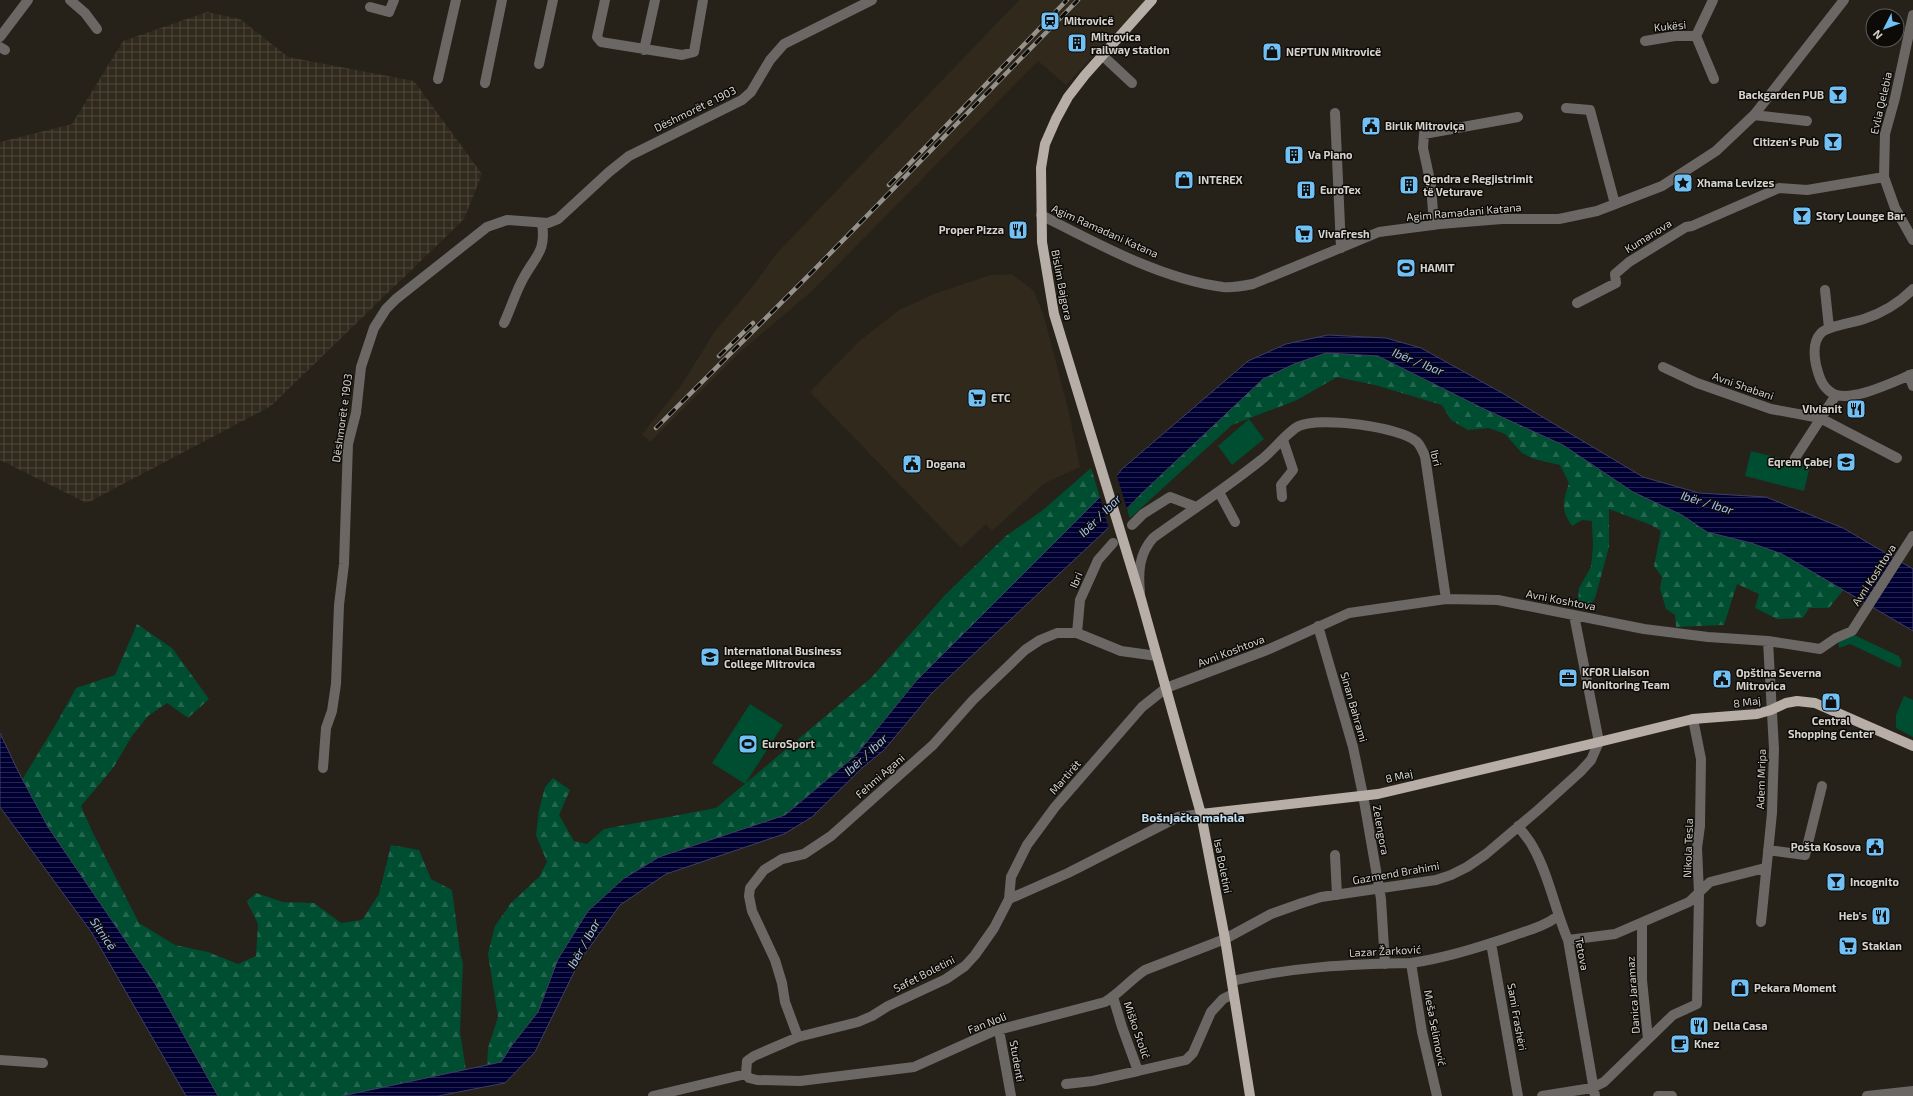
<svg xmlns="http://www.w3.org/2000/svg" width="1913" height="1096" font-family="'Exo 2',sans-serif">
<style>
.built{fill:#30291c}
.industrial{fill:url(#industrial-grid)}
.grass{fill:#004e31}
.forest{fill:url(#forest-firs)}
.water{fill:url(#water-rules);stroke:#403f62}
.pier{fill:#262119}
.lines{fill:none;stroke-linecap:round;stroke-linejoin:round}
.minor{stroke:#6b6764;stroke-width:10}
.major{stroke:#b6aea7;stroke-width:10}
.rail-casing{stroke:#95928c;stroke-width:4.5}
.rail{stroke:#0d0b08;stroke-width:3;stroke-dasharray:9;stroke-linecap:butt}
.labels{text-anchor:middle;stroke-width:3;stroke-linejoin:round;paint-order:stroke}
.poi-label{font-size:11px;font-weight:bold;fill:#d6d3ce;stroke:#0d0b08;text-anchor:start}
.street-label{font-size:11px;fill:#d6d3ce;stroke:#0d0b08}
.water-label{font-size:12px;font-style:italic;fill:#a5c1f6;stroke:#0d0b08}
.neighbourhood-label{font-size:12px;font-weight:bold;fill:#c4e0f4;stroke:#0d0b08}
</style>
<defs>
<pattern id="industrial-grid" width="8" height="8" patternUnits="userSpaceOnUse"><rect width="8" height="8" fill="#30291c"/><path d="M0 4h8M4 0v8" fill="none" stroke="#4d473c"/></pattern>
<pattern id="forest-firs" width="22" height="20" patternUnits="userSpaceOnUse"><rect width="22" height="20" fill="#004e31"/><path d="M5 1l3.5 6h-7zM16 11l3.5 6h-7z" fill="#24674e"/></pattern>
<pattern id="water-rules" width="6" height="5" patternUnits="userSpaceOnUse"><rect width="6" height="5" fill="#003"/><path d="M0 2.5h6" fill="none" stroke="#24244f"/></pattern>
</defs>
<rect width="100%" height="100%" fill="#262119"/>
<path class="built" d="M1019 0H1146L1066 85 1038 61 811 292 739 353 650 442 642 434 680 387 715 331 756 282 777 253Z
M1012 274 1034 291 1044 316 1068 408 1080 467 1045 483 992 531 986 524 961 548 810 392 857 343 899 310 934 294 991 275Z"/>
<path class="industrial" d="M207 12 240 19 288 57 414 81 482 174 464 219 271 406 87 503 0 460V142L72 124 123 41Z"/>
<path class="grass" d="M1249 419 1264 439 1232 465 1218 446Z
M1751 451 1810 466 1804 491 1745 476Z
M1854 635 1899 656 1902 662 1900 668 1850 644 1839 648 1838 641Z
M1904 696 1913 700V737L1896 728V715Z
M750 704 783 725 745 784 712 763Z"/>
<path class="forest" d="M1326 353 1378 356 1482 408 1563 445 1633 492 1682 515 1707 532 1751 543 1782 554 1844 589 1829 608H1809L1803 618 1777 619 1755 608 1759 594 1737 584 1724 625 1676 627 1675 615 1666 609 1660 589 1662 577 1654 566 1661 531 1651 525 1609 509V547L1595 598 1589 607 1578 601 1579 588 1591 567 1593 546 1592 521 1582 520 1572 526C1560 508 1563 503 1569 483L1560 465 1534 459 1522 453 1505 434 1489 428 1468 430 1451 420 1442 405 1375 385 1337 377 1297 400 1232 425 1130 518 1127 510 1141 494 1263 379 1294 364Z
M1091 468 1100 497 916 681 856 755 785 815 659 857 623 879 558 959 537 1013 512 1045 501 1062 487 1066 488 1048 498 1017 488 954 495 926 511 903 539 877 547 862 536 835 539 810 545 787 553 778 570 790 559 815 574 841 587 844 604 829 716 808 871 678 946 594 1006 536 1043 510Z
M137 624 172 648 209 699 188 718 167 703 148 716 132 736 113 768 81 806 92 831 139 923 175 945 208 952 238 964 256 956 258 924 247 901 256 893 283 902 314 903 341 923 362 920 379 894 391 845 419 850 431 879 452 890 460 951 463 964 460 1032 466 1070 342 1096H218L154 982 48 827 22 780 56 724 76 688 115 675Z"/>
<path class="water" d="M1328 335 1386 338 1421 348 1504 394 1643 477 1699 493 1766 497 1843 528 1913 569V631L1782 554 1751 543 1707 532 1682 515 1633 492 1563 445 1482 408 1378 356 1326 353 1294 364 1263 379 1141 494 1104 532 931 694 884 750 862 768 812 817 784 834 666 874 620 905 579 962 535 1052 505 1083 438 1096H342L501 1062 512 1045 538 1012 558 959 588 911 623 879 659 857 785 815 856 755 916 681 1100 497 1122 469 1248 361 1286 344Z
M0 733 18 771 48 827 154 982 218 1096H186L92 933 0 807Z"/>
<path class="pier" d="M1116 473 1128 512 1109 530 1099 494Z"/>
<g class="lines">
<path class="minor" d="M70 0 85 13 97 29
M605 0 597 37 601 42 682 55 694 52 703 0
M1713 0 1696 36 1714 79
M370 7 389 12 394 0
M1913 15 1895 98 1885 134 1884 177 1895 208 1913 240
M0 37 28 0
M1645 41 1675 36H1696
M0 47 5 50
M644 50 655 0
M1102 55 1132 83
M539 64 553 0
M438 79 456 0
M485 83 502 0
M1566 108 1590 110 1615 204
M1335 113 1341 248
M1754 115 1807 121
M1041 215C1096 243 1161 279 1223 287 1233 288 1243 286 1253 284L1379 232 1440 224 1502 219H1559L1597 211 1662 186 1716 151 1754 115 1844 0
M1434 225 1431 185 1423 148 1424 134 1518 117
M1913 289C1899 303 1882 313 1864 319 1853 323 1828 326 1821 333 1813 341 1814 355 1816 365 1819 377 1822 387 1832 393 1850 404 1895 381 1913 374
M1825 290 1829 328
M1577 303 1616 283 1615 274 1629 262 1686 227 1692 226 1779 188 1807 190 1884 177
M504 323C511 308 516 291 524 277 537 254 546 251 542 223
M1663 367 1697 383 1771 409 1820 418 1897 458
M1909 375 1913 386
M1795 458 1836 395
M1219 492 1235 522
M1282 497 1281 485 1293 470 1283 440
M1132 525 1143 514 1170 497 1196 507
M1140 592C1138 572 1139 554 1153 538 1189 512 1226 488 1261 460 1272 452 1289 430 1299 426 1320 416 1401 427 1417 442 1421 446 1423 452 1425 456L1446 599
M1318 626 1353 747 1363 795 1381 899 1385 964
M1077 633 1080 600 1098 560 1113 543
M323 768 326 728 332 711 336 684 339 605 344 564 348 444 356 413 361 367 374 328 386 309 396 299 487 227 507 220 548 223 558 219 609 172 629 156 742 100 751 92 770 60 784 44 872 0
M1518 826C1523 833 1529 839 1533 847 1549 875 1555 910 1568 940L1595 1096
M1768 850 1805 855 1822 786
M1335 855 1337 895
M1009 899 1011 877 1027 845 1055 807 1142 707 1166 688 1267 650 1349 613 1446 599 1498 600 1644 629 1708 637 1768 641 1820 649 1836 638 1852 631 1913 536
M1761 922 1772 813 1774 749 1768 641
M1642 923V980L1648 1039
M1568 940 1615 934 1689 902 1710 882 1765 868
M1491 943 1518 1096
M1411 963 1422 1032 1437 1096
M1232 981C1293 967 1348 964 1411 963 1447 958 1481 947 1515 935 1530 930 1545 926 1558 916
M1113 997 1122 1027 1138 1071 1186 1060 1193 1053 1211 1012 1223 999 1233 994
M999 1030 1011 1096
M798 1037 785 1002 782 983 775 960 752 911 749 896 750 888 764 870 782 859 804 854 831 836 933 745 973 700 1025 650 1040 640 1057 633H1077L1121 651 1157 656
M0 1060 43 1063
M746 1074 749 1078 757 1080 800 1081 914 1067 994 1031 1105 1002C1120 993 1131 979 1145 970L1225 939 1271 914 1302 903 1321 897 1436 880 1451 875 1467 867 1486 854 1538 810 1580 772 1591 760 1599 742 1574 615
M746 1074 747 1061 754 1056 798 1037 858 1022 872 1016 888 1006 946 979 965 966 975 955 994 928 1009 899 1068 873 1178 817 1201 814
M1066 1084 1093 1081 1138 1071
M653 1096 746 1074
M1542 1096 1592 1088 1604 1082 1673 1015 1697 1004 1699 893 1697 848 1700 826 1701 759 1693 719
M1658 1096H1672
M1867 1096 1913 1091"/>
<path class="major" d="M1152 0 1085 75 1068 97 1056 119 1045 144 1041 168 1042 242 1054 314 1141 599 1201 814 1225 939 1250 1096
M1201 814 1378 794 1599 742 1693 719 1757 714 1771 710 1786 703 1797 701 1815 703 1913 746"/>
<defs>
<path id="rail" d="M889 185 1067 0
M719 356 753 323
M656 428 811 273 1078 0"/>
</defs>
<use href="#rail" class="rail-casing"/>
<use href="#rail" class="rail"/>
</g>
<defs>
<symbol id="station-square" viewBox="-11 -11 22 22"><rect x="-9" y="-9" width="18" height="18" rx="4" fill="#71c1f5" stroke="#0d0b08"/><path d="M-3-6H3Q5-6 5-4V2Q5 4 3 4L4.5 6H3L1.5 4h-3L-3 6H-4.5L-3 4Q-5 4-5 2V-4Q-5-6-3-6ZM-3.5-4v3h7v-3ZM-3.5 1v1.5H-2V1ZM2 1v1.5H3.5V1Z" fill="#111"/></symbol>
<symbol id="building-square" viewBox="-11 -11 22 22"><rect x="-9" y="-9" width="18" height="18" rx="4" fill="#71c1f5" stroke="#0d0b08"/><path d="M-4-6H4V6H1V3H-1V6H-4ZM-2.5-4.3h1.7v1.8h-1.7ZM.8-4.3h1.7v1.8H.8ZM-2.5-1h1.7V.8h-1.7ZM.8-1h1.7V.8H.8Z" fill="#111"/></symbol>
<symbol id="shop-square" viewBox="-11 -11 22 22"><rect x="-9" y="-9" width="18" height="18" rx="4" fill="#71c1f5" stroke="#0d0b08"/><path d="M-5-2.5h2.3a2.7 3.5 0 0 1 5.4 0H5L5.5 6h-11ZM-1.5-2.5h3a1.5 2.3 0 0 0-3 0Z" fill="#111"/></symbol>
<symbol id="bar-square" viewBox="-11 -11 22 22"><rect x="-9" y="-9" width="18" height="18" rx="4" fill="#71c1f5" stroke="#0d0b08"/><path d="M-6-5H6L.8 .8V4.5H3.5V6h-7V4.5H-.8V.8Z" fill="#111"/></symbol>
<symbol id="civic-square" viewBox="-11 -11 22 22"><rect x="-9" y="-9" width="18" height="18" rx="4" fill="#71c1f5" stroke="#0d0b08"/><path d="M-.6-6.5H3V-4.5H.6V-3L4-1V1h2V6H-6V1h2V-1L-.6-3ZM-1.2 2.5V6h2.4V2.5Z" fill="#111"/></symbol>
<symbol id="sight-square" viewBox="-11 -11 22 22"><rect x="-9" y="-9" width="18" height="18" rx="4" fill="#71c1f5" stroke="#0d0b08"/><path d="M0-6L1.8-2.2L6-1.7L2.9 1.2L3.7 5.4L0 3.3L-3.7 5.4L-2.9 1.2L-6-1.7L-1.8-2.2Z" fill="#111"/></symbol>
<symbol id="restaurant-square" viewBox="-11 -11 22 22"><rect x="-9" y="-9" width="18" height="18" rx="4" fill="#71c1f5" stroke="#0d0b08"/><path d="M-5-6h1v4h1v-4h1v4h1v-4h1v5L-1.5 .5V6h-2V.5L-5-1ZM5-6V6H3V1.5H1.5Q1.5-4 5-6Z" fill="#111"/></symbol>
<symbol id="supermarket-square" viewBox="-11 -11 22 22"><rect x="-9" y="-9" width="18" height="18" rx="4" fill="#71c1f5" stroke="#0d0b08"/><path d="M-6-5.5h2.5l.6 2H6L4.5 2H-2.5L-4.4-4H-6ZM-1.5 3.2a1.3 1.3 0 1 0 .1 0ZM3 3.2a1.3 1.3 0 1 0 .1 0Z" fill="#111"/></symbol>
<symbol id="stadium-square" viewBox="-11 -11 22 22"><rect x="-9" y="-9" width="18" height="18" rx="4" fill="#71c1f5" stroke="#0d0b08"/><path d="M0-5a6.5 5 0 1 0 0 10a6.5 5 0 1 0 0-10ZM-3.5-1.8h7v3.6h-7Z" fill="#111"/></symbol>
<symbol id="school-square" viewBox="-11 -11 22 22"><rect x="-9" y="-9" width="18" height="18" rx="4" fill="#71c1f5" stroke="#0d0b08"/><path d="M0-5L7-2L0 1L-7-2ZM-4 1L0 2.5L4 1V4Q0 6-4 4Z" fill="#111"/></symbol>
<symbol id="university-square" viewBox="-11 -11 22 22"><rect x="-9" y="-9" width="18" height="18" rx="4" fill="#71c1f5" stroke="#0d0b08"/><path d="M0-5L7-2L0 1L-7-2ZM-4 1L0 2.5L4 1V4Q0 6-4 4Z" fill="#111"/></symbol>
<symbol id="office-square" viewBox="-11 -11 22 22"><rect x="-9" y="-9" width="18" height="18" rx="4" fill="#71c1f5" stroke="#0d0b08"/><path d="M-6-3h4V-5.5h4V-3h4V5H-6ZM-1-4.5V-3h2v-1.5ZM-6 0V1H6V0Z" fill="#111"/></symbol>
<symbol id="cafe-square" viewBox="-11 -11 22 22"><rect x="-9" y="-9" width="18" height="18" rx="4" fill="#71c1f5" stroke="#0d0b08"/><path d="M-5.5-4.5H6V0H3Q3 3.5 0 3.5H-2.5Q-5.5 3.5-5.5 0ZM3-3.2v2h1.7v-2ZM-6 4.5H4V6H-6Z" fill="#111"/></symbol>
</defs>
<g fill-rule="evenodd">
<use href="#station-square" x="1039" y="10" width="22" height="22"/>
<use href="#building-square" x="1066" y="32" width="22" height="22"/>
<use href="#shop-square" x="1261" y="41" width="22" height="22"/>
<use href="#bar-square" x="1827" y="84" width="22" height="22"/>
<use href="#civic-square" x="1360" y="115" width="22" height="22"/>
<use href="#bar-square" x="1822" y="131" width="22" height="22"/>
<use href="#building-square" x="1283" y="144" width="22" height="22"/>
<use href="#shop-square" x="1173" y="169" width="22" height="22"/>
<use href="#sight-square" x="1672" y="172" width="22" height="22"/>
<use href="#building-square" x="1398" y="174" width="22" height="22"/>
<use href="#building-square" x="1295" y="179" width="22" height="22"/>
<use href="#bar-square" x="1791" y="205" width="22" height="22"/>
<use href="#restaurant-square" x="1007" y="219" width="22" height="22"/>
<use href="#supermarket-square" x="1293" y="223" width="22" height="22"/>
<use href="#stadium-square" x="1395" y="257" width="22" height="22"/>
<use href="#supermarket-square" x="966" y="387" width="22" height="22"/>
<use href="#restaurant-square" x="1845" y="398" width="22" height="22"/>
<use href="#school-square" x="1835" y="451" width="22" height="22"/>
<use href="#civic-square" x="901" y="453" width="22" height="22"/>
<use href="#university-square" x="699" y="646" width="22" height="22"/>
<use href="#office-square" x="1557" y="667" width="22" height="22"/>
<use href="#civic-square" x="1711" y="668" width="22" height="22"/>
<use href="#shop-square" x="1820" y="691" width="22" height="22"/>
<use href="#stadium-square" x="737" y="733" width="22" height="22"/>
<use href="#civic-square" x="1864" y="836" width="22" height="22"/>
<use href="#bar-square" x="1825" y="871" width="22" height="22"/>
<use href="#restaurant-square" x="1870" y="905" width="22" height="22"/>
<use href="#supermarket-square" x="1837" y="935" width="22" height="22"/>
<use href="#shop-square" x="1729" y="977" width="22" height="22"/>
<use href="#restaurant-square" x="1688" y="1015" width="22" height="22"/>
<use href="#cafe-square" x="1669" y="1033" width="22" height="22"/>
</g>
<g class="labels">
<g class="poi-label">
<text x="1064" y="25">Mitrovicë</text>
<text x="1091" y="41">Mitrovica<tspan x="1091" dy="13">railway station</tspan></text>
<text x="1286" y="56">NEPTUN Mitrovicë</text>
<text x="1824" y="99" text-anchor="end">Backgarden PUB</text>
<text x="1385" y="130">Birlik Mitroviça</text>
<text x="1819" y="146" text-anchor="end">Citizen's Pub</text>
<text x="1308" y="159">Va Piano</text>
<text x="1423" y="183">Qendra e Regjistrimit<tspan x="1423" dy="13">të Veturave</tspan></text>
<text x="1198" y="184">INTEREX</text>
<text x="1697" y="187">Xhama Levizes</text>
<text x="1320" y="194">EuroTex</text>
<text x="1816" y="220">Story Lounge Bar</text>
<text x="1004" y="234" text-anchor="end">Proper Pizza</text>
<text x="1318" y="238">VivaFresh</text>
<text x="1420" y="272">HAMIT</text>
<text x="991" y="402">ETC</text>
<text x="1842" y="413" text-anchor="end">Vivianit</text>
<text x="1832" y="466" text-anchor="end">Eqrem Çabej</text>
<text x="926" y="468">Dogana</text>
<text x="724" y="655">International Business<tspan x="724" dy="13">College Mitrovica</tspan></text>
<text x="1582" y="676">KFOR Liaison<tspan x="1582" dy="13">Monitoring Team</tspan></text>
<text x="1736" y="677">Opština Severna<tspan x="1736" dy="13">Mitrovica</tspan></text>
<text x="1831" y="725" text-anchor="middle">Central<tspan x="1831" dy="13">Shopping Center</tspan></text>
<text x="762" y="748">EuroSport</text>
<text x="1861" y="851" text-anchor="end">Pošta Kosova</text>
<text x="1850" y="886">Incognito</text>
<text x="1867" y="920" text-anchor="end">Heb's</text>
<text x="1862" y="950">Staklan</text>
<text x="1754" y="992">Pekara Moment</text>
<text x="1713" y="1030">Della Casa</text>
<text x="1694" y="1048">Knez</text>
</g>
<g class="street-label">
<text transform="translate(1670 26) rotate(-5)" y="4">Kukësi</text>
<text transform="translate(1881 103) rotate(-77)" y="4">Evlia Qelebia</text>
<text transform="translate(695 109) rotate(-26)" y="4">Dëshmorët e 1903</text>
<text transform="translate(1464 212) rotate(-5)" y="4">Agim Ramadani Katana</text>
<text transform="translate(1105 231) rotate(24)" y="4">Agim Ramadani Katana</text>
<text transform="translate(1648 236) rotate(-32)" y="4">Kumanova</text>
<text transform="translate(1062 285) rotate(79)" y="4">Bislim Bajgora</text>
<text transform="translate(1743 386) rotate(19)" y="4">Avni Shabani</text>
<text transform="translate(342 418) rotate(-82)" y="4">Dëshmorët e 1903</text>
<text transform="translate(1436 458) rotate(76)" y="4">Ibri</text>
<text transform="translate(1874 575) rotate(-57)" y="4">Avni Koshtova</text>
<text transform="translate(1076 580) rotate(-67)" y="4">Ibri</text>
<text transform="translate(1561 600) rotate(11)" y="4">Avni Koshtova</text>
<text transform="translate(1231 651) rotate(-21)" y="4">Avni Koshtova</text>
<text transform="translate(1747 702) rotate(-7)" y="4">8 Maj</text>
<text transform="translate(1354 707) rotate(74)" y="4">Sinan Bahrami</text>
<text transform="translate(880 776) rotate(-41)" y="4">Fehmi Agani</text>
<text transform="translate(1399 776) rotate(-13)" y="4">8 Maj</text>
<text transform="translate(1065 777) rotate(-49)" y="4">Martirët</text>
<text transform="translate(1761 779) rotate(-88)" y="4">Adem Mripa</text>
<text transform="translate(1381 830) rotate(80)" y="4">Zelengora</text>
<text transform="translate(1688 848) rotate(-88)" y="4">Nikola Tesla</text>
<text transform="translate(1223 866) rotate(79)" y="4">Isa Boletini</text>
<text transform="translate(1396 873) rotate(-10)" y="4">Gazmend Brahimi</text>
<text transform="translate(1385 951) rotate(-3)" y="4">Lazar Žarković</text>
<text transform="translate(1582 954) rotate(79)" y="4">Tetova</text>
<text transform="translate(924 974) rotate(-27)" y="4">Safet Boletini</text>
<text transform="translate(1633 995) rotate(-94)" y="4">Danica Jaramaz</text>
<text transform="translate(1517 1017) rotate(80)" y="4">Sami Frashëri</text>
<text transform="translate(987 1023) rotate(-21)" y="4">Fan Noli</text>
<text transform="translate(1435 1028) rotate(79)" y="4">Meša Selimović</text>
<text transform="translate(1137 1030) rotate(71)" y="4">Miško Stolić</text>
<text transform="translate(1017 1061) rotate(80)" y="4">Studenti</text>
</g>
<g class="water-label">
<text transform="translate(1418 362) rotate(22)" y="4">Ibër / Ibar</text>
<text transform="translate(1707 503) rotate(17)" y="4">Ibër / Ibar</text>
<text transform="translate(1100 516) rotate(-45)" y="4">Ibër / Ibar</text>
<text transform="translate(866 755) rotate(-43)" y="4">Ibër / Ibar</text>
<text transform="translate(103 934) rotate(56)" y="4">Sitnicë</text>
<text transform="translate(584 944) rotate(-61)" y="4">Ibër / Ibar</text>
</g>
<g class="neighbourhood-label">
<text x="1193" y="822">Bošnjačka mahala</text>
</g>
</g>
<g transform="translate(1885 28) rotate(228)"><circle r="19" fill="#0d0b08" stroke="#5d5b57"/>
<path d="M0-3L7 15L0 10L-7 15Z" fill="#71c1f5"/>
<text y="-6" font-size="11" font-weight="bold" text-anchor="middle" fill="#d6d3ce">N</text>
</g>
</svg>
